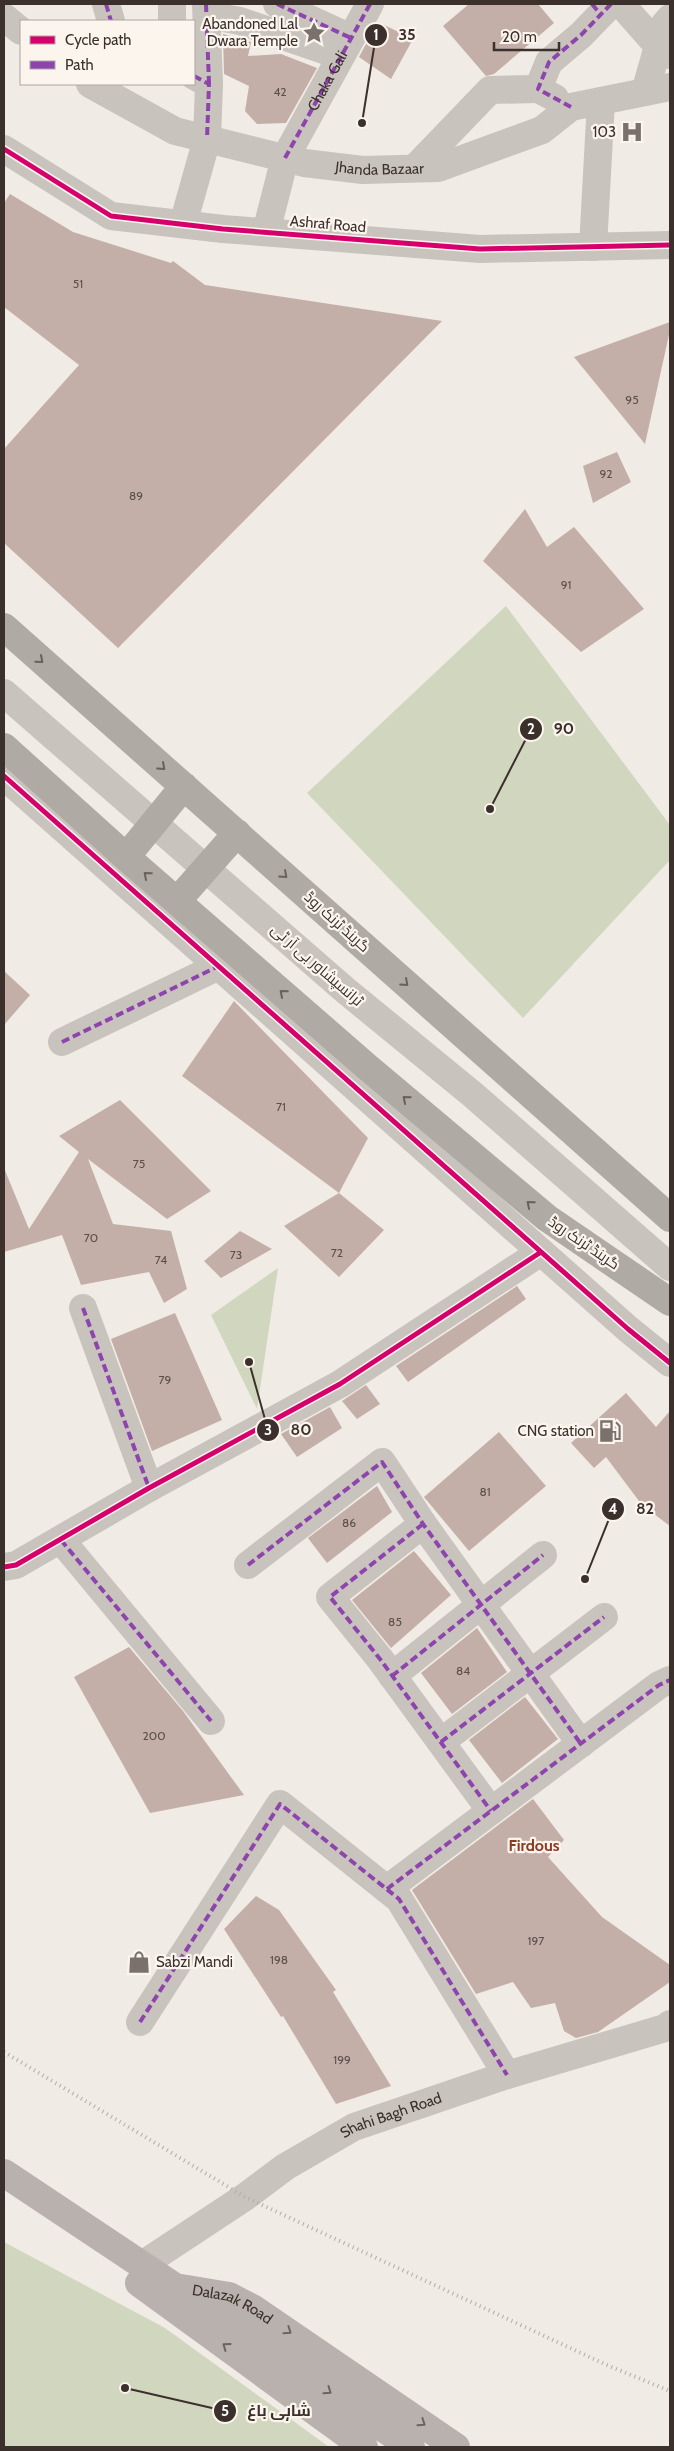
<svg xmlns="http://www.w3.org/2000/svg" width="674" height="2451" font-family="Cabin,Cairo,sans-serif">
<style>
.green{fill:#d1d6bf}
.building{fill:#c3afa7}
.lines{fill:none;stroke-linecap:round;stroke-linejoin:round}
.minor{stroke:#c9c3be;stroke-width:28}
.major{stroke:#b8b1ad;stroke-width:28}
.highway{stroke:#afaaa4;stroke-width:28}
.rail{stroke:#b1aca8;stroke-width:4;stroke-dasharray:1 4;stroke-linecap:butt}
.quiet{stroke:#8e44ad;stroke-width:4;stroke-dasharray:8 4;stroke-linecap:butt}
.cycleway-casing{stroke:#fbf5ee;stroke-width:8}
.cycleway{stroke:#d6006c;stroke-width:5}
.oneway{stroke:#69615b}
.oneway2{stroke:#6d645f}
.labels{text-anchor:middle;stroke-width:4.5;stroke-linejoin:round;paint-order:stroke}
.number-label{font-size:12px;fill:#5d504a}
.poi-label{font-size:15px;fill:#3b302b;stroke:#fbf5ee;text-anchor:end}
.street-label{font-size:15px;fill:#3b302b;stroke:#fbf5ee}
.neighbourhood-label{font-size:16px;font-weight:bold;fill:#8c3b22;stroke:#fbf5ee}
.leader{fill:none;stroke:#3b302b;stroke-width:2}
.callout-dot{fill:#3b302b;stroke:#fbf5ee;stroke-width:2}
.mark-label{font-size:15px;text-anchor:middle;font-weight:bold;fill:#fff}
.callout-label{font-size:16px;text-anchor:middle;font-weight:bold;fill:#3b302b;stroke:#fbf5ee;stroke-width:4.5;stroke-linejoin:round;paint-order:stroke}
</style>
<rect width="100%" height="100%" fill="#f0ebe5"/>
<path class="green" d="M506 606 670 825V860L523 1018 307 793Z
M278 1268 257 1409 211 1315Z
M4 2242 165 2328 329 2447H4Z"/>
<path class="building" d="M469 4H538L554 23 494 74 486 76 443 26Z
M378 22 413 39 391 79 359 57Z
M223 34 251 42 248 56 281 54 317 68 286 123 257 124 245 111 249 86 224 74Z
M10 194 73 232 171 263 173 261 205 285 442 321 118 648 4 543V449L79 365 4 307V203Z
M670 322V330L645 444 574 357Z
M617 452 631 482 593 503 583 466Z
M525 509 547 547 574 527 644 609 581 652 483 561Z
M4 971 30 995 4 1025Z
M234 1001 368 1138 339 1193 182 1076Z
M120 1100 211 1191 167 1219 88 1159 113 1224 171 1231 187 1289 164 1303 149 1272 81 1285 62 1235 4 1252V1168L29 1229 79 1152 59 1136Z
M339 1193 384 1230 339 1277 284 1226Z
M240 1231 272 1249 221 1278 204 1261Z
M517 1286 526 1299 408 1382 396 1366Z
M175 1313 222 1420 152 1451 111 1339Z
M366 1385 380 1404 357 1419 342 1401Z
M626 1393 656 1427 670 1411V1526L642 1505 606 1457 594 1468 571 1443Z
M330 1407 342 1428 297 1457 281 1434Z
M499 1432 546 1486 469 1551 424 1497Z
M377 1486 392 1512 327 1563 308 1538Z
M414 1551 451 1595 391 1648 352 1600Z
M477 1628 507 1672 452 1714 421 1673Z
M129 1647 183 1711 244 1795 150 1813 74 1677Z
M525 1697 558 1739 502 1783 469 1740Z
M533 1799 564 1840 548 1857 602 1917 670 1965V1982L598 2032 576 2038 564 2031 555 2003 531 2008 513 1982 476 1994 412 1890Z
M256 1896 279 1910 336 1990 333 1992 391 2086 336 2104 283 2016 281 2017 224 1929Z"/>
<g class="lines">
<g class="minor">
<path d="M106 4 111 21"/>
<path d="M206 4 209 84"/>
<path d="M277 4 351 38"/>
<path d="M621 4 658 46 669 55"/>
<path d="M207 15 240 21 341 56"/>
<path d="M4 17 21 31"/>
<path d="M172 21V4"/>
<path id="s1" d="M90 84 175 131 304 163 363 170 438 168 542 130 571 107 670 87"/>
<path d="M645 92 664 25 670 18"/>
<path d="M555 98 538 89 549 62 581 35 611 4"/>
<path d="M4 149 111 216 223 229 480 249 670 245"/>
<path d="M415 168 490 90 538 89"/>
<path d="M183 224 207 139 209 84 194 76"/>
<path d="M266 232 285 158 370 4"/>
<path d="M593 247 601 101"/>
<path d="M4 693 345 990 472 1094 670 1267"/>
<path d="M4 776 628 1329 670 1363"/>
<path d="M62 1042 219 966"/>
<path d="M83 1308 149 1488"/>
<path d="M423 1524 330 1597 380 1659 491 1811"/>
<path d="M61 1540 211 1721"/>
<path d="M248 1565 382 1462 423 1524 581 1744"/>
<path d="M4 1567 16 1565 149 1488 340 1384 541 1252"/>
<path d="M392 1676 543 1555"/>
<path d="M441 1742 604 1617"/>
<path d="M387 1889 659 1685 670 1680"/>
<path d="M140 2022 280 1804 399 1899 507 2075"/>
<path id="s2" d="M142 2265 245 2197 285 2167 354 2127 507 2075 665 2028 670 2024"/>
</g>
<g class="major">
<path id="s3" d="M4 2173 175 2287 229 2296 254 2309 456 2447"/>
<path d="M139 2283 364 2447"/>
<path d="M183 2292 411 2447"/>
</g>
<path class="highway" d="M4 627 670 1218
M4 747 126 857 366 1066 547 1218 670 1302
M126 857 184 786
M177 901 237 833"/>
<path class="rail" d="M4 2052 245 2197 609 2366 670 2391"/>
<g class="quiet">
<path d="M106 4 111 21"/>
<path d="M206 4 209 84"/>
<path d="M277 4 351 38"/>
<path d="M592 4 601 15"/>
<path d="M194 76 209 84 207 139"/>
<path d="M571 107 538 89 549 62 581 35 611 4"/>
<path id="s4" d="M285 158 370 4"/>
<path d="M62 1042 219 966"/>
<path d="M83 1308 149 1488"/>
<path d="M423 1524 330 1597 380 1659 491 1811"/>
<path d="M61 1540 211 1721"/>
<path d="M248 1565 382 1462 423 1524 581 1744"/>
<path d="M392 1676 543 1555"/>
<path d="M441 1742 604 1617"/>
<path d="M387 1889 659 1685 670 1680"/>
<path d="M140 2022 280 1804 399 1899 507 2075"/>
</g>
<defs>
<path id="cycleway" d="M4 149 111 216 223 229 480 249 670 245
M4 776 628 1329 670 1363
M4 1567 16 1565 149 1488 340 1384 541 1252"/>
</defs>
<use href="#cycleway" class="cycleway-casing"/>
<use href="#cycleway" class="cycleway"/>
</g>
<defs><path id="oneway-chevron" d="M-2-3.5L2.5 0L-2 3.5" fill="none" stroke-width="1.6" stroke-linecap="round" stroke-linejoin="round" transform="scale(1.25)"/></defs>
<g class="oneway">
<use href="#oneway-chevron" transform="translate(40 660) rotate(41)"/>
<use href="#oneway-chevron" transform="translate(162 767) rotate(42)"/>
<use href="#oneway-chevron" transform="translate(147 875) rotate(-139)"/>
<use href="#oneway-chevron" transform="translate(284 875) rotate(42)"/>
<use href="#oneway-chevron" transform="translate(405 983) rotate(42)"/>
<use href="#oneway-chevron" transform="translate(283 993) rotate(-139)"/>
<use href="#oneway-chevron" transform="translate(406 1099) rotate(-140)"/>
<use href="#oneway-chevron" transform="translate(530 1204) rotate(-140)"/>
</g>
<g class="oneway2">
<use href="#oneway-chevron" transform="translate(288 2331) rotate(34)"/>
<use href="#oneway-chevron" transform="translate(226 2346) rotate(-144)"/>
<use href="#oneway-chevron" transform="translate(328 2391) rotate(35)"/>
<use href="#oneway-chevron" transform="translate(422 2423) rotate(35)"/>
</g>
<defs>
<symbol id="sight-bare" viewBox="-9 -9 18 18"><path d="M0-6L1.8-2.2L6-1.7L2.9 1.2L3.7 5.4L0 3.3L-3.7 5.4L-2.9 1.2L-6-1.7L-1.8-2.2Z" fill="#7a716c" stroke="#fbf5ee" stroke-width="2.5" paint-order="stroke"/></symbol>
<symbol id="hospital-bare" viewBox="-9 -9 18 18"><path d="M-5-5h3v3.5h4V-5h3V5h-3V1.5h-4V5h-3Z" fill="#7a716c" stroke="#fbf5ee" stroke-width="2.5" paint-order="stroke"/></symbol>
<symbol id="fuel-bare" viewBox="-9 -9 18 18"><path d="M-5.5-6h7V0h2V4h1.3V-2.5L3-4.5l.8-.8L6-3V5H2.5V1h-1V6h-7ZM-4.2-4.7v3.2H.2V-4.7Z" fill="#7a716c" stroke="#fbf5ee" stroke-width="2.5" paint-order="stroke"/></symbol>
<symbol id="shop-bare" viewBox="-9 -9 18 18"><path d="M-5-2.5h2.3a2.7 3.5 0 0 1 5.4 0H5L5.5 6h-11ZM-1.5-2.5h3a1.5 2.3 0 0 0-3 0Z" fill="#7a716c" stroke="#fbf5ee" stroke-width="2.5" paint-order="stroke"/></symbol>
</defs>
<g fill-rule="evenodd">
<use href="#sight-bare" x="298" y="17" width="32" height="32"/>
<use href="#hospital-bare" x="616" y="116" width="32" height="32"/>
<use href="#fuel-bare" x="594" y="1415" width="32" height="32"/>
<use href="#shop-bare" x="123" y="1946" width="32" height="32"/>
</g>
<g class="labels">
<g class="number-label">
<text x="280" y="96">42</text>
<text x="78" y="288">51</text>
<text x="632" y="404">95</text>
<text x="606" y="478">92</text>
<text x="136" y="500">89</text>
<text x="566" y="589">91</text>
<text x="281" y="1111">71</text>
<text x="139" y="1168">75</text>
<text x="91" y="1242">70</text>
<text x="337" y="1257">72</text>
<text x="236" y="1259">73</text>
<text x="161" y="1264">74</text>
<text x="165" y="1384">79</text>
<text x="485" y="1496">81</text>
<text x="349" y="1527">86</text>
<text x="395" y="1626">85</text>
<text x="463" y="1675">84</text>
<text x="154" y="1740">200</text>
<text x="536" y="1945">197</text>
<text x="279" y="1964">198</text>
<text x="342" y="2064">199</text>
</g>
<g class="poi-label">
<text x="298" y="29">Abandoned Lal<tspan x="298" dy="17">Dwara Temple</tspan></text>
<text x="616" y="137">103</text>
<text x="594" y="1436">CNG station</text>
<text x="156" y="1967" text-anchor="start">Sabzi Mandi</text>
</g>
<g class="street-label">
<text dy="5" stroke="none"><textPath href="#s4" startOffset="88">Chaka Gali</textPath></text>
<text dy="5" stroke="none"><textPath href="#s1" startOffset="306">Jhanda Bazaar</textPath></text>
<text transform="translate(328 224) rotate(5)" y="5">Ashraf Road</text>
<text transform="translate(337 922) rotate(42)" y="5">گرینڈ ٹرنک روڈ</text>
<text transform="translate(317 965) rotate(41)" y="5">ٹرانسپشاور بی آر ٹی</text>
<text transform="translate(584 1243) rotate(34)" y="5">گرینڈ ٹرنک روڈ</text>
<text dy="5" stroke="none"><textPath href="#s2" startOffset="292">Shahi Bagh Road</textPath></text>
<text dy="5" stroke="none"><textPath href="#s3" startOffset="266">Dalazak Road</textPath></text>
</g>
<g class="neighbourhood-label">
<text x="534" y="1851">Firdous</text>
</g>
</g>
<path class="leader" d="M362 123L376 35M490 809L531 729M249 1362L268 1430M585 1579L613 1509M125 2388L225 2411"/>
<g class="callout-dot">
<circle cx="362" cy="123" r="5"/>
<circle cx="490" cy="809" r="5"/>
<circle cx="249" cy="1362" r="5"/>
<circle cx="585" cy="1579" r="5"/>
<circle cx="125" cy="2388" r="5"/>
<circle cx="376" cy="35" r="12"/>
<circle cx="531" cy="729" r="12"/>
<circle cx="268" cy="1430" r="12"/>
<circle cx="613" cy="1509" r="12"/>
<circle cx="225" cy="2411" r="12"/>
</g>
<g class="mark-label">
<text x="376" y="40">1</text>
<text x="531" y="734">2</text>
<text x="268" y="1435">3</text>
<text x="613" y="1514">4</text>
<text x="225" y="2416">5</text>
</g>
<g class="callout-label">
<text x="407" y="40">35</text>
<text x="564" y="734">90</text>
<text x="301" y="1435">80</text>
<text x="645" y="1514">82</text>
<text x="279" y="2416">شاہی باغ</text>
</g>
<rect width="674" height="2451" fill="none" stroke="#3b302b" stroke-width="10"/>
<rect x="20" y="20" width="175" height="65" fill="#fbf5ee" stroke="#aea6a0"/>
<rect x="30" y="36" width="25" height="8" fill="#d6006c" stroke="#aea6a0"/>
<text x="65" y="45" font-size="15" fill="#3b302b">Cycle path</text>
<rect x="30" y="61" width="25" height="8" fill="#8e44ad" stroke="#aea6a0"/>
<text x="65" y="70" font-size="15" fill="#3b302b">Path</text>
<path d="M494 42v8h65v-8" fill="none" stroke="#3b302b" stroke-width="2.5"/>
<text x="502" y="42" font-size="15" fill="#3b302b" stroke="#fbf5ee" stroke-width="4" paint-order="stroke">20 m</text>
</svg>
